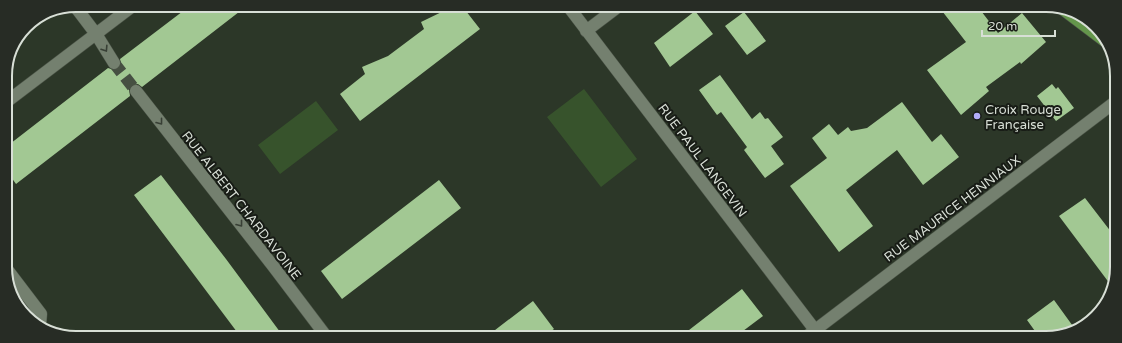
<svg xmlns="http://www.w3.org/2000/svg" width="1122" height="343" font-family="'Varela Round',sans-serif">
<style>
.green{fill:#37532c}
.building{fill:#a2c893}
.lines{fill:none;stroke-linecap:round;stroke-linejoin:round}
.minor-tunnel{stroke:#465042;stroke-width:12;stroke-dasharray:12 6;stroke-linecap:butt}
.minor-casing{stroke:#4c5448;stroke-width:13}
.major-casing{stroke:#4c5448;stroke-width:13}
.minor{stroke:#74806f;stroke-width:12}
.major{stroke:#64964b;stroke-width:12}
.oneway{stroke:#383f35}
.poi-dot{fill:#b2adf9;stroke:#181c16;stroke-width:1.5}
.labels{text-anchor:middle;stroke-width:4;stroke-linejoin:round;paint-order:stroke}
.poi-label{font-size:13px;fill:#d8dfd6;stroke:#181c16;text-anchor:start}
.street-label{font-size:13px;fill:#d8dfd6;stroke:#181c16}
.rim{fill:none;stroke:#d8dfd6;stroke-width:2}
</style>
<rect width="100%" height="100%" fill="#2c3728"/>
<path class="green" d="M584 89 637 159 601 187 547 117Z
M316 101 338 130 280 174 258 145Z"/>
<path class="building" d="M191 5H248L142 87 138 84 132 85 129 89 130 96 16 184 6 170V147L108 68 114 70 118 69 121 63 120 59Z
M454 6H462L480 29 360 121 340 94 365 74 362 67 388 56 424 29 421 22Z
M939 7H978L998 33 1022 13 1046 42 1021 64 1020 62 986 87 989 91 961 115 927 70 966 42Z
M695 11 713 34 670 67 654 43Z
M744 12 766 41 747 55 725 26Z
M720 75 752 119 760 112 765 119 768 118 783 137 771 146 784 164 765 178 744 150 747 147 721 112 717 115 699 90Z
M1052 84 1056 89 1058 87 1074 108 1056 121 1037 96Z
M902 102 932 142 941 134 959 157 923 185 897 150 846 190 873 226 839 252 790 186 827 158 812 138 829 124 838 135 848 127 851 131 867 128Z
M161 175 226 259 283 336H240L180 256 134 195Z
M439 180 461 208 342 299 321 271Z
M1085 198 1115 237V286L1113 288 1059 216Z
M742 289 763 316 735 337H680Z
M1054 300 1075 329 1051 338H1040L1027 320Z
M533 301 554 329 543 337H486Z"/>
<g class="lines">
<path class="minor-tunnel" d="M114 63 136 91"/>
<defs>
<path id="minor" d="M74 5 96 34 114 63
M568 6 815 330
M586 31 619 6
M136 91 273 266 326 336
M5 103 134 5
M6 268 41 314 40 325
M806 337 1115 102"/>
<path id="major" d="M1060 7 1105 41"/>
</defs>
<use href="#minor" class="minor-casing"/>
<use href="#major" class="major-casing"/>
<use href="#minor" class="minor"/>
<use href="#major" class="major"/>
</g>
<defs><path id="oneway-chevron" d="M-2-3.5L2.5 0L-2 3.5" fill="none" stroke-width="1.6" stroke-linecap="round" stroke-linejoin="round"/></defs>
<g class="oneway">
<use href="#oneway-chevron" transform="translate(105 49) rotate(57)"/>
<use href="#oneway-chevron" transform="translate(160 122) rotate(52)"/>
<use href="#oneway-chevron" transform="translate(240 224) rotate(52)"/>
</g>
<circle class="poi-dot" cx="977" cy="116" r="4"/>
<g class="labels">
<g class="poi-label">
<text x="985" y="114">Croix Rouge<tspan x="985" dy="15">Française</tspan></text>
</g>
<g class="street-label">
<text transform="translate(703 160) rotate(53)" y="5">RUE PAUL LANGEVIN</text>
<text transform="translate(242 205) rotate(52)" y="5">RUE ALBERT CHARDAVOINE</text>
<text transform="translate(952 208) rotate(-37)" y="5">RUE MAURICE HENNIAUX</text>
</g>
</g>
<path d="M0 0H1122V343H0ZM76 12H1046A64 64 0 0 1 1110 76V267A64 64 0 0 1 1046 331H76A64 64 0 0 1 12 267V76A64 64 0 0 1 76 12Z" fill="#272c25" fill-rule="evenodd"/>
<path class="rim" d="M76 12H1046A64 64 0 0 1 1110 76V267A64 64 0 0 1 1046 331H76A64 64 0 0 1 12 267V76A64 64 0 0 1 76 12Z"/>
<path d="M982 30v6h73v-6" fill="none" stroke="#d8dfd6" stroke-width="2"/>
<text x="988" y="30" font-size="12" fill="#d8dfd6" stroke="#181c16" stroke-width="3" paint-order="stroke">20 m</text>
</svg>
